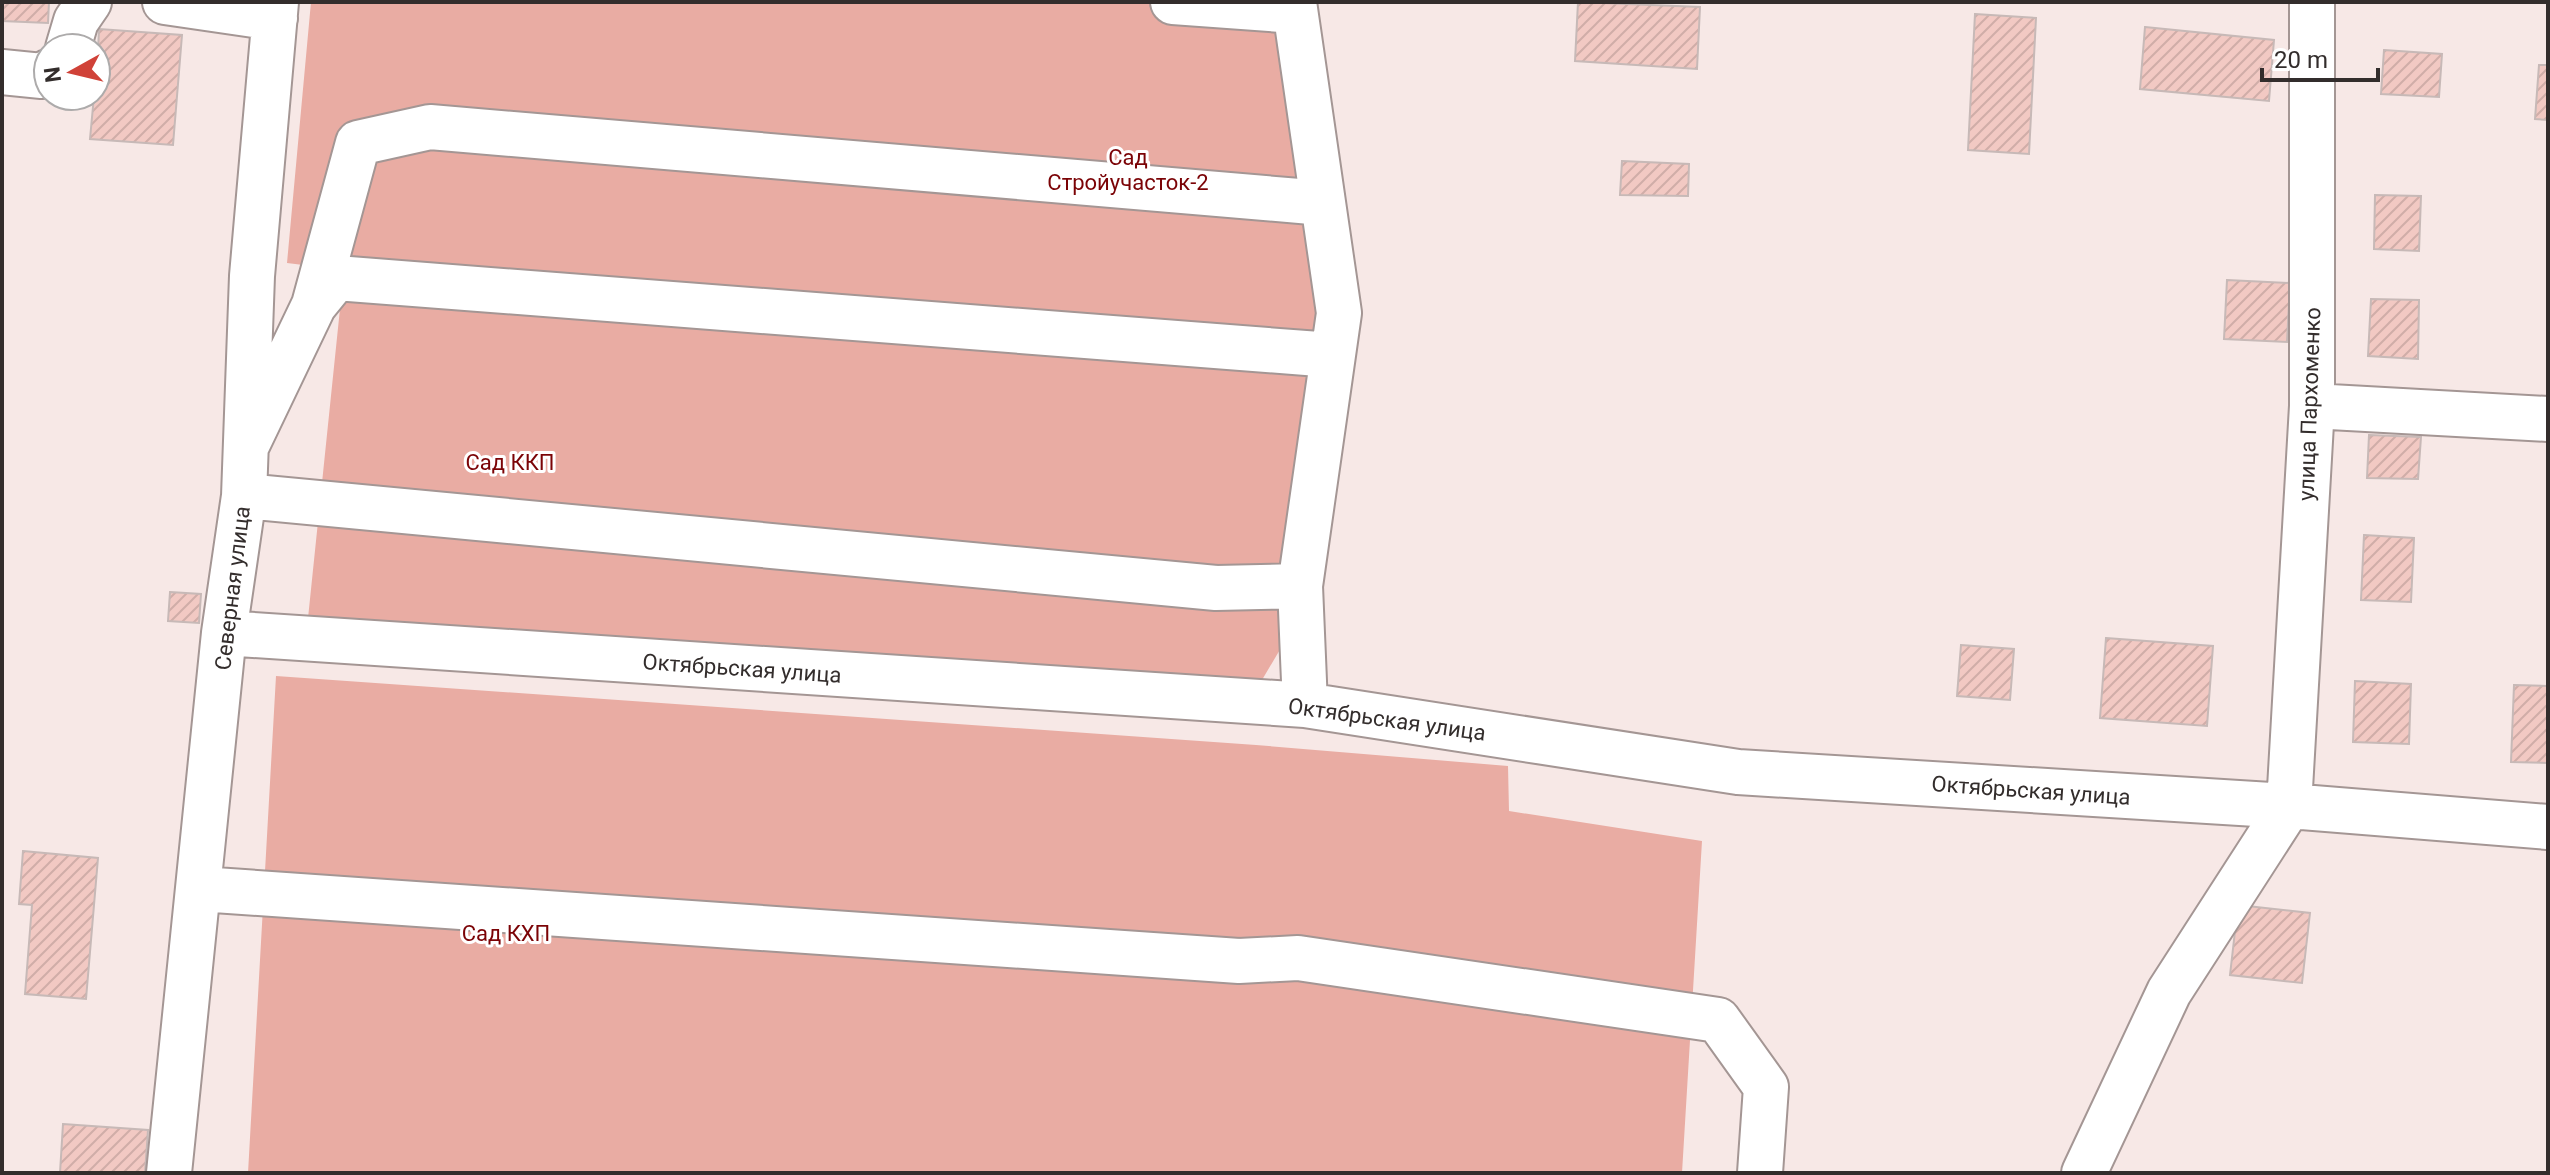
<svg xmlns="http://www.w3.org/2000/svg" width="2550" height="1175" font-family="Roboto,sans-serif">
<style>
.green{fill:#e9aca3}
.building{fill:url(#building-hatch);stroke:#c7b9b7;stroke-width:2}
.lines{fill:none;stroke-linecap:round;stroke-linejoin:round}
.minor-casing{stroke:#a49694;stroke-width:48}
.minor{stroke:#fff;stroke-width:44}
.labels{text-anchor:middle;stroke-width:6;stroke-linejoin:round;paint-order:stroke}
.park-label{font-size:22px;fill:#7b0306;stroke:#fff}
.street-label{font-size:22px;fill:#332d2c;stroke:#fff}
</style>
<defs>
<pattern id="building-hatch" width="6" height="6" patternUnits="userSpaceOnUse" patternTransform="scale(2)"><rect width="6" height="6" fill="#f2c9c3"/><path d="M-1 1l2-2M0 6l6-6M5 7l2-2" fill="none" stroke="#d0ada8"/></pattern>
</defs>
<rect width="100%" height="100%" fill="#f7e8e6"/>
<path class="green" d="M311 2H1296L1339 313 1291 631 1259 685 307 628 344 270 287 263Z
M276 676 1256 745 1508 766 1509 811 1702 841 1682 1173H248Z"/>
<path class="building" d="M2 2H49L48 23 2 21Z
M1578 2 1700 7 1697 69 1575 61Z
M1975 14 2036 18 2029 154 1968 150Z
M2145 27 2274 40 2269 101 2140 89Z
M99 29 182 35 173 145 90 139 94 96H96Z
M2384 50 2442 54 2439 97 2381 94Z
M2539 65H2548V120L2535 119Z
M1622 161 1689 164 1688 196 1620 195Z
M2375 195 2421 196 2419 251 2374 249Z
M2227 280 2290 283 2287 342 2224 339Z
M2371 299 2419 300 2418 359 2368 356Z
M2369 435 2421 437 2418 479 2367 478Z
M2364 535 2414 538 2411 602 2361 600Z
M170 592 201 594 199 623 168 621Z
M2106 638 2213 646 2207 726 2100 718Z
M1961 645 2014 649 2010 700 1957 696Z
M2355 681 2411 684 2409 744 2353 742Z
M2514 685 2548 686V763L2511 762Z
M23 851 98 858 86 999 25 994 32 905 19 904Z
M2238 905 2310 913 2302 983 2230 975Z
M63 1124 148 1130 145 1173H60Z"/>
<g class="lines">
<defs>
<path id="minor" d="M165 2 275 18
M1173 2 1295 11
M1294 2 1339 313 1300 586 1305 705
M68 48 76 21 89 2
M2 72 42 76 48 72
M314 305 358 143 430 127 1323 203
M2312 406 2548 419
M246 447 314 305 336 278 1332 355
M244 496 1216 588 1300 586
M224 633 1305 705 1738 772 2289 806 2548 827
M200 889 1239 961 1298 958 1718 1020 1766 1087 1760 1173
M169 1173 224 633 244 496 252 276 276 2
M2084 1173 2169 992 2289 806 2312 406V2"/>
</defs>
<use href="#minor" class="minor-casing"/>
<use href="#minor" class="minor"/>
</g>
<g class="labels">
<g class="park-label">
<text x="1128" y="165">Сад<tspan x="1128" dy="25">Стройучасток-2</tspan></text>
<text x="510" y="470">Сад ККП</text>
<text x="506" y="941">Сад КХП</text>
</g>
<g class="street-label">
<text transform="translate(2309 404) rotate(-88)" y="8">улица Пархоменко</text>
<text transform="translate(232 588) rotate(-83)" y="8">Северная улица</text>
<text transform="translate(742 668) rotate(4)" y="8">Октябрьская улица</text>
<text transform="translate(1387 719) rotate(8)" y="8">Октябрьская улица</text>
<text transform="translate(2031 790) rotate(4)" y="8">Октябрьская улица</text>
</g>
</g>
<rect width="2550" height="1175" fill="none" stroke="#332d2c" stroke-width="8"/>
<g transform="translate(72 72) rotate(262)"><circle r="38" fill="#ffffff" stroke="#adabab" stroke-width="2"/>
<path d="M0-6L14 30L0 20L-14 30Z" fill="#d04238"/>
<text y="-12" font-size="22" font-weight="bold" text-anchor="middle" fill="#332d2c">N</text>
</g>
<path d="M2262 68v12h116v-12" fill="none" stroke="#332d2c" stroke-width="4"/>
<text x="2274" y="68" font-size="24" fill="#332d2c" stroke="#ffffff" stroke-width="6" paint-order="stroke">20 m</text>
</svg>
